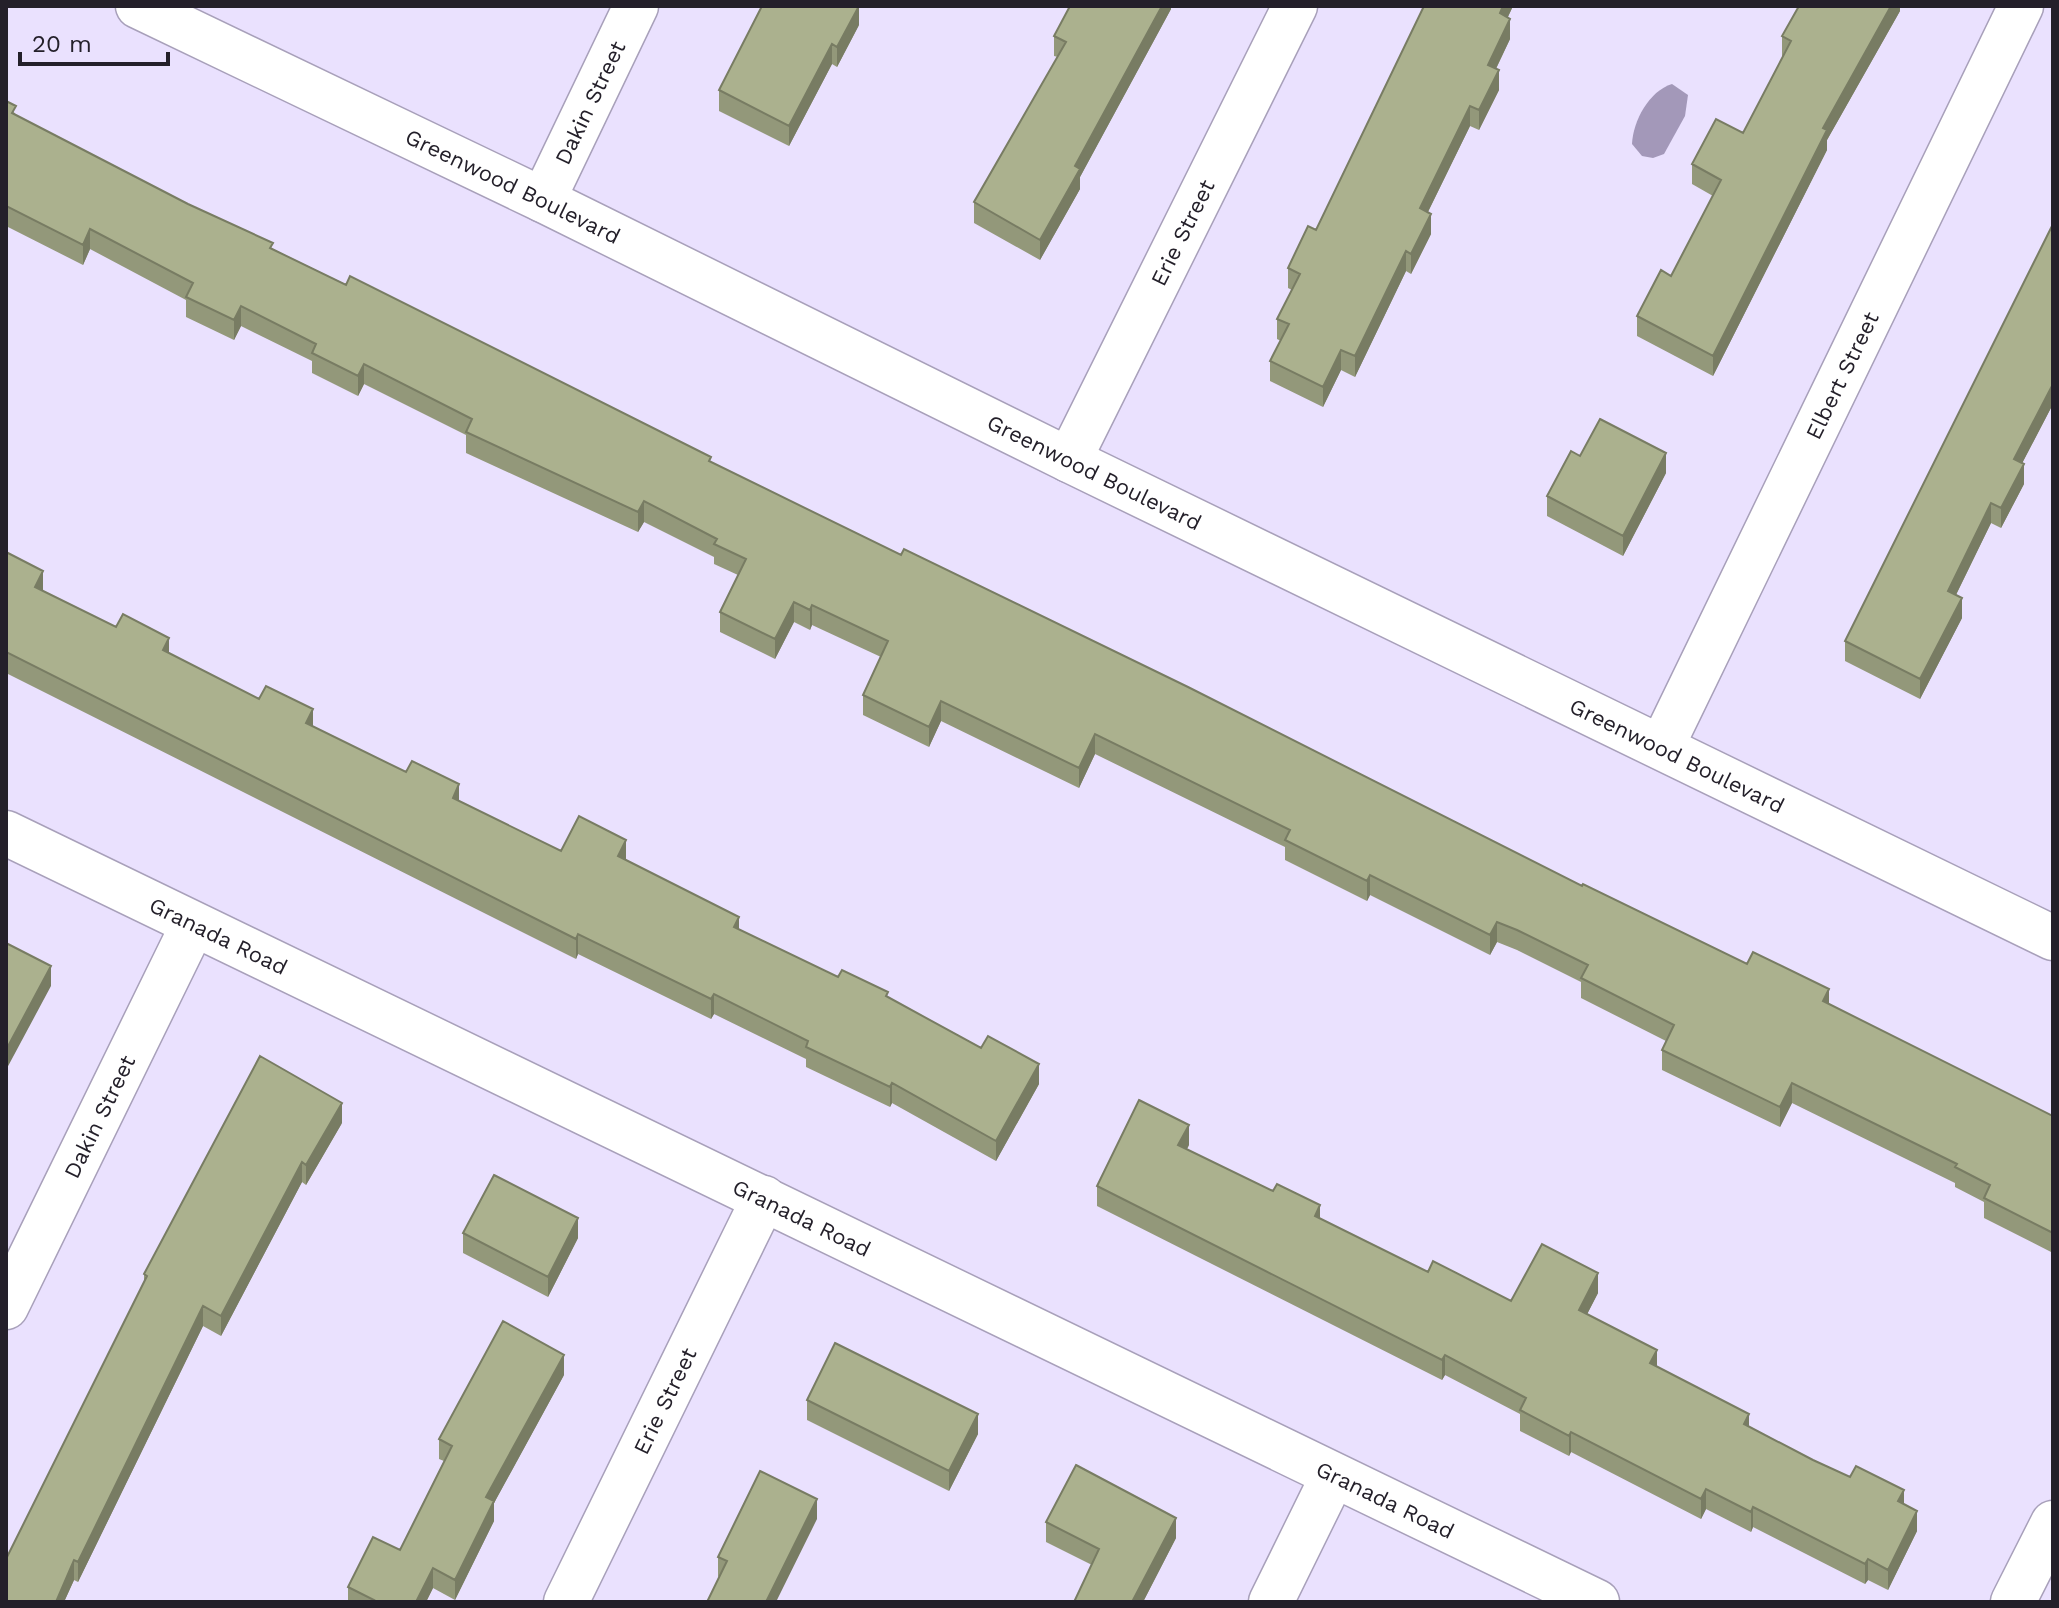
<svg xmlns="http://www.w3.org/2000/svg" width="2059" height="1608" font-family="'Work Sans',sans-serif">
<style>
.water{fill:#a398b9}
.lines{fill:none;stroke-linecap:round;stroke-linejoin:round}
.street-casing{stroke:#a8a0ba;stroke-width:47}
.secondary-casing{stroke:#a8a0ba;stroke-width:47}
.street{stroke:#fff;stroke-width:44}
.secondary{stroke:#fff;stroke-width:44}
.wall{fill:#93987a}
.shaded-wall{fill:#787c63}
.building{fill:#abb18e;stroke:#787c63;stroke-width:2}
.labels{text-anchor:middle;stroke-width:8;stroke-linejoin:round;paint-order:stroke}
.street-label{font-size:22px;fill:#24202a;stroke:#eae1fe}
</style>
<rect width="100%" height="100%" fill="#eae1fe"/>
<path class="water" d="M1672 84 1688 95 1685 116 1664 154 1653 158 1642 156 1632 144C1633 121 1649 91 1672 84Z"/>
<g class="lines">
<defs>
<g id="street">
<path id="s1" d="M543 200 636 6"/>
<path id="s2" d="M1069 460 1295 6"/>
<path id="s3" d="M1662 746 2021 6"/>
<path id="s4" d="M6 833 1597 1602"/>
<path id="s5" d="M6 1307 193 925"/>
<path id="s6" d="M566 1602 764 1198"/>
<path d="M1271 1602 1333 1476"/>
</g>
<g id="secondary">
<path id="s7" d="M138 6 543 200 1069 460 2053 938"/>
<path d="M2013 1602 2053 1523"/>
</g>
</defs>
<use href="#street" class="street-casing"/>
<use href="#secondary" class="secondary-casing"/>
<use href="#street" class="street"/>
<use href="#secondary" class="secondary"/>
</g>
<path class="wall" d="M1171 6V9L1080 177V189L1040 260 974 223V202L1058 57 1054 56V36Z
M1424 6H1513L1508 17 1510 39 1496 69 1499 90 1479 130 1470 126 1428 212 1431 234 1411 274 1406 271 1355 377 1341 370 1323 407 1270 381V361L1281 341 1277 339V319L1292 290 1288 288V268L1316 230Z
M1900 6V11L1827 140V150L1713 376 1637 336V316L1671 276 1713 196 1692 184V164L1743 133 1783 57 1782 56V36Z
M859 25 837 67 832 64 789 146 719 111V90Z
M6 101 16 115 273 249 1582 886 1829 1005 2053 1116V1253L1984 1218V1202L1955 1187V1183L1792 1103 1780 1127 1662 1070V1050L1666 1041 1581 998V982L1517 950 1497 942 1490 955 1370 895 1367 901 1285 860V847L1095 754 1079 788 941 721 929 747 863 715V695L881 657 812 625 810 630 794 622 775 659 720 632V612L738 575 714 564V557L644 522 638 532 466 453V435L364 384 358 396 312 373V361L241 326 234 340 186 317V300L90 249 83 265 6 226Z
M2053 224V404L2022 463 2024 484 2001 528 1991 523 1956 595 1962 618 1920 699 1845 661V641Z
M1666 473 1623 556 1547 516V496Z
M6 552 43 591 169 653 459 801 561 851 626 860 739 929 838 977 888 997 1039 1084 996 1161 892 1103 890 1107 806 1067V1059L714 1014 711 1019 578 954 576 959 6 673Z
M342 1123 306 1185 302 1182 221 1336 203 1326 78 1582 74 1580 64 1602H6L144 1283V1274Z
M1189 1145 1187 1149 1320 1219 1428 1272 1511 1301 1598 1293 1587 1314 1657 1366 1749 1427 1813 1460 1904 1504 1917 1531 1888 1590 1868 1580 1865 1584 1753 1527 1751 1532 1706 1509 1701 1519 1571 1452 1569 1456 1520 1431V1414L1445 1375 1442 1380 1097 1206V1186Z
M463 1233 578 1238 548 1297 463 1253Z
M564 1375 494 1503V1521L455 1600 433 1588 426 1602H348V1587L400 1550 444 1461 439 1459V1439Z
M807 1400 978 1434 949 1491 807 1420Z
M817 1519 718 1577V1557Z
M1046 1522 1176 1538 1143 1602H1074L1092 1565 1046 1542Z"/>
<path class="shaded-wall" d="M859 6V25L837 67V47Z
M1162 6H1171V9L1080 177V189L1040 260V240L1075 166Z
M1503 6H1513L1500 33V13Z
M1891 6H1900V11L1827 140V150L1713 376V356L1823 128Z
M1510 19V39L1488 85V65Z
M832 44V64L789 146V126Z
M1499 70V90L1479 130V110Z
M1470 106V126L1420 228V208Z
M1431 214V234L1411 274V254Z
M90 229V249L83 265V245Z
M1406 251V271L1355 377V356Z
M241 306V326L234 340V320Z
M1341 350V370L1323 407V387Z
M364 364V384L358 396V376Z
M2053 384V404L2014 479V459Z
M1666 453V473L1623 556V536Z
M2024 464V484L2001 528V508Z
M644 501V522L638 532V512Z
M1991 503V523L1948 611V591Z
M43 571V591L35 587Z
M1962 598V618L1920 699V679Z
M794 602V622L775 659V639Z
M812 605V625L810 630V610Z
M169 638V658L163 650Z
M941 701V721L929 747V727Z
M313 709V729L306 723Z
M1095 734V754L1079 788V768Z
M459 784V804L453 798Z
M626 840V860L618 856Z
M1370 875V895L1367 901V881Z
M739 917V937L734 927Z
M1497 922V942L1490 955V935Z
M578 934V954L576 959V939Z
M51 966V986L6 1070V1050Z
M1829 989V1009L1823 1001Z
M714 994V1014L711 1019V999Z
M1039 1064V1084L996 1161V1141Z
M892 1083V1103L890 1107V1087Z
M1792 1083V1103L1780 1127V1107Z
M342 1103V1123L306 1185V1165Z
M1189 1125V1145L1178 1165V1145Z
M302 1162V1182L221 1336V1316Z
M1320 1205V1225L1315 1216Z
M578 1218V1238L548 1297V1277Z
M1598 1273V1293L1579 1330V1310Z
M203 1306V1326L78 1582V1562Z
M1657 1350V1370L1650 1363Z
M564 1355V1375L494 1503V1521L455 1600V1580L486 1497Z
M1445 1355V1375L1442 1380V1360Z
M978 1414V1434L949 1491V1471Z
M1749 1414V1435L1744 1424Z
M1571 1432V1452L1569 1456V1436Z
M1706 1489V1509L1701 1519V1499Z
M1904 1490V1510L1898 1501Z
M817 1499V1519L776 1602H766Z
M1753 1507V1527L1751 1532V1512Z
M1917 1511V1531L1888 1590V1570Z
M1176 1518V1538L1143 1602H1132Z
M1868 1559V1580L1865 1584V1564Z
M74 1560V1580L64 1602H56Z
M433 1568V1588L426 1602H416Z"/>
<path class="building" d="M762 6H859L837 47 832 44 789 126 719 90Z
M1070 6H1162L1075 166 1080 169 1040 240 974 202 1066 42 1054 36Z
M1424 6H1503L1500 13 1510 19 1488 65 1499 70 1479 110 1470 106 1420 208 1431 214 1411 254 1406 251 1355 356 1341 350 1323 387 1270 361 1289 324 1277 319 1300 274 1288 268 1308 226 1316 230Z
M1799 6H1891L1823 128 1827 130 1713 356 1637 316 1661 270 1671 276 1721 180 1692 164 1716 119 1743 133 1791 41 1782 36Z
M6 101 16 106 12 113 188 204 273 243 270 248 346 285 350 276 711 457 709 461 901 555 904 549 1188 687 1582 886 1583 884 1747 964 1753 952 1829 989 1823 1001 2053 1116V1233L1984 1198 1990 1185 1955 1167 1957 1164 1792 1083 1780 1107 1662 1050 1674 1025 1581 978 1588 965 1517 930 1497 922 1490 935 1370 875 1367 881 1285 840 1290 830 1095 734 1079 768 941 701 929 727 863 695 888 641 812 605 810 610 794 602 775 639 720 612 746 559 714 544 717 539 644 501 638 512 466 432 472 419 364 364 358 376 312 353 316 344 241 306 234 320 186 297 193 283 90 229 83 245 6 206Z
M2053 224V384L2014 459 2024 464 2001 508 1991 503 1948 591 1962 598 1920 679 1845 641Z
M1600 419 1666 453 1623 536 1547 496 1571 451 1580 456Z
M6 552 43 571 35 587 116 627 123 614 169 638 163 650 259 699 266 686 313 709 306 723 406 772 412 761 459 784 453 798 561 851 579 816 626 840 618 856 739 917 734 927 838 977 842 970 888 992 886 996 981 1048 988 1036 1039 1064 996 1141 892 1083 890 1087 806 1047 808 1041 714 994 711 999 578 934 576 939 6 652Z
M6 943 51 966 6 1050Z
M260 1056 342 1103 306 1165 302 1162 221 1316 203 1306 78 1562 74 1560 56 1602H6V1559L147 1276 144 1274Z
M1139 1100 1189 1125 1178 1145 1273 1191 1277 1184 1320 1205 1315 1216 1428 1272 1433 1261 1511 1301 1542 1244 1598 1273 1579 1310 1657 1350 1650 1363 1749 1414 1744 1424 1813 1460 1850 1477 1856 1466 1904 1490 1898 1501 1917 1511 1888 1570 1868 1559 1865 1564 1753 1507 1751 1512 1706 1489 1701 1499 1571 1432 1569 1436 1520 1410 1526 1398 1445 1355 1442 1360 1097 1186Z
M494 1175 578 1218 548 1277 463 1233Z
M503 1321 564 1355 486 1497 494 1501 455 1580 433 1568 416 1602H372L374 1600 348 1587 373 1537 400 1550 452 1446 439 1439Z
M835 1343 978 1414 949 1471 807 1400Z
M1076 1465 1176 1518 1132 1602H1074L1099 1549 1046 1522Z
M760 1471 817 1499 766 1602H707L727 1561 718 1557Z"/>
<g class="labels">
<g class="street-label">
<text dy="8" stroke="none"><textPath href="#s1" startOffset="108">Dakin Street</textPath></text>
<text dy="8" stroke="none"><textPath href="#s7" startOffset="416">Greenwood Boulevard</textPath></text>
<text dy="8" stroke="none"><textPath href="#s2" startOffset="254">Erie Street</textPath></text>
<text dy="8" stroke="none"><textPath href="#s3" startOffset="412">Elbert Street</textPath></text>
<text dy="8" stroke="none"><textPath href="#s7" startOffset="1064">Greenwood Boulevard</textPath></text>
<text dy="8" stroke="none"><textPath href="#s7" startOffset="1712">Greenwood Boulevard</textPath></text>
<text dy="8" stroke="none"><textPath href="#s4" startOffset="236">Granada Road</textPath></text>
<text dy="8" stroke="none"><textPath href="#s5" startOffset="212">Dakin Street</textPath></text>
<text dy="8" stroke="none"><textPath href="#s4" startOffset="884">Granada Road</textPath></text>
<text dy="8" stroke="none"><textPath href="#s6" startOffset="224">Erie Street</textPath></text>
<text dy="8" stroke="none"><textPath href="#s4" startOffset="1532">Granada Road</textPath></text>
</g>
</g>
<rect width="2059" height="1608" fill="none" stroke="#24202a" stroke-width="16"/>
<path d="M20 52v12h148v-12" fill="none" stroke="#24202a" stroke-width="4"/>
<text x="32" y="52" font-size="24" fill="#24202a" stroke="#eae1fe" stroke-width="6" paint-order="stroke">20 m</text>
</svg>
